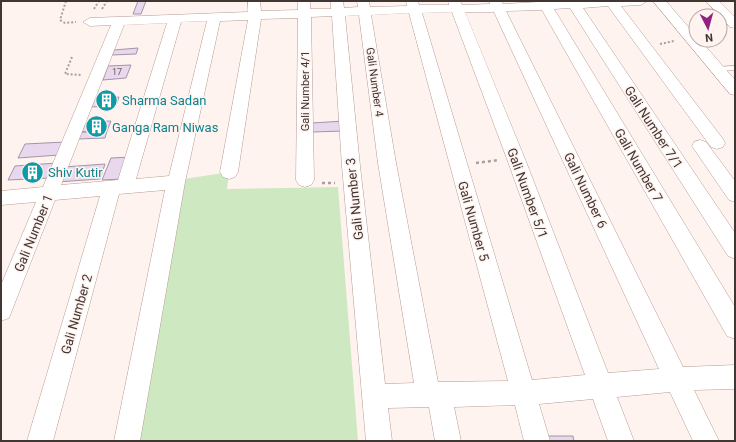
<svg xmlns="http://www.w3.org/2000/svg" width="736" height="442" font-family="Roboto,sans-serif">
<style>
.green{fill:#cee9c1}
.building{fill:#e9d8ed;stroke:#a494a8}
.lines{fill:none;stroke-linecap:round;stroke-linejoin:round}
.service-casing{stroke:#b79c93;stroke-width:1}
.minor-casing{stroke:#b79c93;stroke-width:1}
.path-far1{stroke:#ab9f9b;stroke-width:2;stroke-dasharray:2 2;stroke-linecap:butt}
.path{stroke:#ab9f9b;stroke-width:2.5;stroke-dasharray:3 3;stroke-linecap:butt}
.service{fill:#fff;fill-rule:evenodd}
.minor{fill:#fff;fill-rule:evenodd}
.labels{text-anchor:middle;stroke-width:3;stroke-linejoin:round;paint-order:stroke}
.far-number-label{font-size:9px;fill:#6b5e61}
.far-street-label{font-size:11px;fill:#413632;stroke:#fff3ef}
.culture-label{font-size:13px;fill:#0d838f;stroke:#fff3ef;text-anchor:start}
.street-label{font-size:13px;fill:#413632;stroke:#fff3ef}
</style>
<rect width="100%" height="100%" fill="#fff3ef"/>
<path class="green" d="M229 172 227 189 338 187 358 441H128L178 180Z"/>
<path class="building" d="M138 1H146L141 14H133Z
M138 48 136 54 112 55 114 50Z
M131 65 126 78 103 80 108 66Z
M119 97 116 106 91 107 95 98Z
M111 121 107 131 81 132 86 122Z
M344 121V131L312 132V123Z
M107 131 105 138 78 139 81 132Z
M65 142 59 155 18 158 25 144Z
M132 157 123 179 102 180 111 158Z
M57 163 51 178 8 180 15 166Z
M105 164 100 179 57 182 64 167Z
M540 436H573L574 441H541Z"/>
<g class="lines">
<defs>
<path id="service" d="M735 66V70L717 71 713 69 717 67Z"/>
<path id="minor" d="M248 1H260L261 11 298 10V1H310V9H331V1H343L344 8 358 7 357 1H369L370 7 407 6 406 1H418L419 5H449L448 1H460L462 5 490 4 489 1H501L503 4 538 2 537 1H647L641 5 621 6 723 139 725 143 723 147 717 149 711 147 608 6 583 8 735 233V259L728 256 570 8 554 9 735 307V339L727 336 542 10 506 11 683 367 735 365V389L694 390 719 441H693L670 392 617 397 634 441H608L593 399 539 404 550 441H524L515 405 454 407 461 441H435L429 407 388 408 392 441H366L342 166 332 16 311 17 314 180 311 185 305 187 299 185 296 180 298 18 261 19 238 172 235 177 229 179 223 177 220 172 248 20 220 21 185 182 140 441H114L165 190 119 194 53 441H27L100 196 55 200 9 318 1 321V285L36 202 1 205V191L43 187 111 25 90 26 83 22 90 18 248 12ZM452 12 507 159 585 375 532 380 422 13ZM465 12H494L659 369 608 373 525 159ZM409 13 508 381 438 382 396 163 371 15ZM359 15 378 163 414 383 385 384 360 166 345 16ZM207 21 169 176 136 179 181 22ZM167 23 118 180 61 185 124 25Z
M653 1H666L696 36V40H700L735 80V95L730 94Z
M706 1H719L735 17V28L730 27Z
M700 140 706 142 735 181V202L729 200 692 146 694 142Z"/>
</defs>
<use href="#service" class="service-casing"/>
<use href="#minor" class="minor-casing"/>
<path class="path-far1" d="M66 1 60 20 65 23 76 22
M94 9 99 1
M102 9 107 1
M660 44 674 41
M72 57 65 74 81 75"/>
<path class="path" d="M476 163 499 160
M322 183H335"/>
<use href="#service" class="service"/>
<use href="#minor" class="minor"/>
</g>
<defs>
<symbol id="building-disc" viewBox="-11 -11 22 22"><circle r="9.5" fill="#0f9aa8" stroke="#fff3ef"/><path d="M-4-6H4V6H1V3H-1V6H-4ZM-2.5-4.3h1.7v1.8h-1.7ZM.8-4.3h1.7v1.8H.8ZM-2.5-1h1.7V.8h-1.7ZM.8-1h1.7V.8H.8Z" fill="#fff"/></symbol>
</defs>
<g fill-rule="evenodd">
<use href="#building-disc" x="94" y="88" width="25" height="25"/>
<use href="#building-disc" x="84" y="114" width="25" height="25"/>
<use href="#building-disc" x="20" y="160" width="25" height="25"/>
</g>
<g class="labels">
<g class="far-number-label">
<text x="117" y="75">17</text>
</g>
<g class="far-street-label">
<text transform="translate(375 82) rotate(82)" y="4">Gali Number 4</text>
<text transform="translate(305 91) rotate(-90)" y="4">Gali Number 4/1</text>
</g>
<g class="culture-label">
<text x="122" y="105">Sharma Sadan</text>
<text x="112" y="132">Ganga Ram Niwas</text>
<text x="48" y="177">Shiv Kutir</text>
</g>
<g class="street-label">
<text transform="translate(654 127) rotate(57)" y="5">Gali Number 7/1</text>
<text transform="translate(639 165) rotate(60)" y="5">Gali Number 7</text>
<text transform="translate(586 190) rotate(64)" y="5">Gali Number 6</text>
<text transform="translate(528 193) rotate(70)" y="5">Gali Number 5/1</text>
<text transform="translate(354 199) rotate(-96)" y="5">Gali Number 3</text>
<text transform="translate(474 221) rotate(74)" y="5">Gali Number 5</text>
<text transform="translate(33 233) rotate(-68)" y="5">Gali Number 1</text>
<text transform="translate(76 314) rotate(-74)" y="5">Gali Number 2</text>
</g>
</g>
<rect width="736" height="442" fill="none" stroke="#413632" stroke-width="4"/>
<g transform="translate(708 28) rotate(174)"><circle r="19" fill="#fff3ef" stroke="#b3a7a3"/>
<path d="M0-3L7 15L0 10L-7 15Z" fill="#912284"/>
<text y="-6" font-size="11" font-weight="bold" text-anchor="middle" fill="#413632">N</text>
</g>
</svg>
